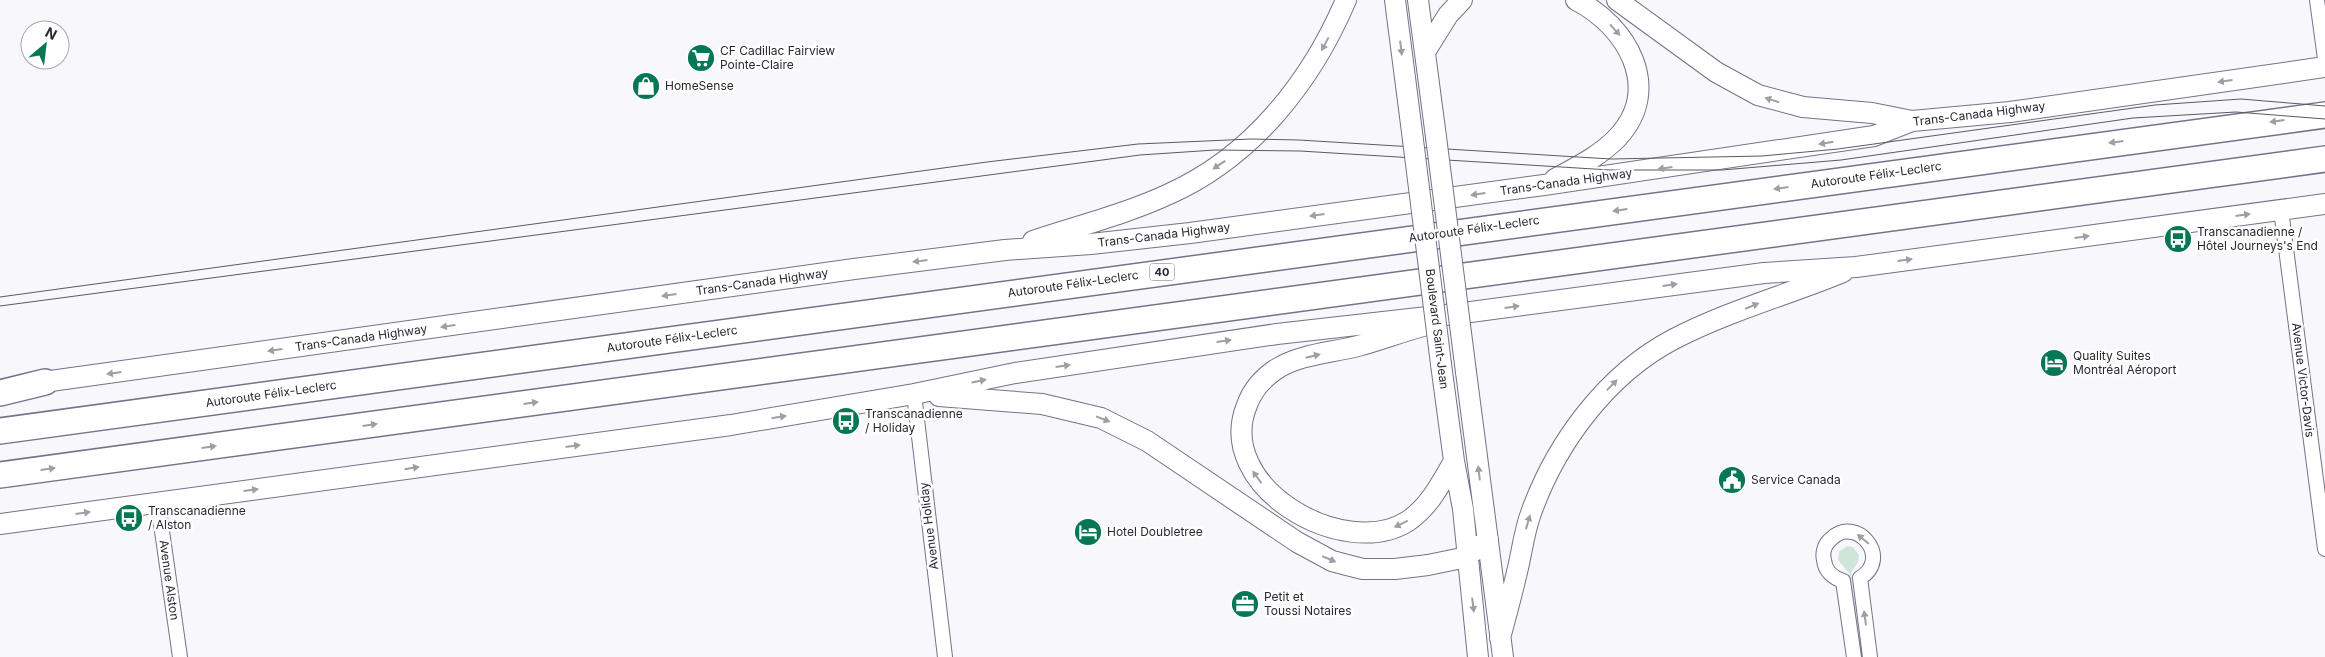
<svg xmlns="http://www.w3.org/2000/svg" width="2325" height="657" font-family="Inter,sans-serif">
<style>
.green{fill:#cde6d9}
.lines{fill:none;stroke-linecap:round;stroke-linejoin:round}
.minor-casing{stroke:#767287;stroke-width:16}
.secondary-casing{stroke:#767287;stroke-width:22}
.motorway-casing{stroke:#767287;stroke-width:28}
.minor{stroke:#fff;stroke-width:14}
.secondary{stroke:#fff;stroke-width:20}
.motorway{stroke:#fff;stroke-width:25}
.tram{stroke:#5b5a61;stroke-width:1}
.secondary-bridge-casing{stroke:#767287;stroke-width:22;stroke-linecap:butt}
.secondary-bridge{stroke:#fff;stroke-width:20}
.oneway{fill:#9f9ea2}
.labels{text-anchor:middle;stroke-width:5;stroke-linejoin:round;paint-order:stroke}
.shield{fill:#fff;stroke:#69686e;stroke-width:1}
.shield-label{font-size:11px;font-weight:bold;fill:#292830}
.poi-label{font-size:12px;fill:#292830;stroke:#fff;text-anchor:start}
.street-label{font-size:12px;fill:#292830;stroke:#fff}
</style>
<rect width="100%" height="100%" fill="#f8f7fc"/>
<path class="green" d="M1847 546 1853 547 1859 555 1858 562 1851 573 1862 657 1849 573 1838 560 1839 552Z"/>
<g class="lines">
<defs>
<path id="minor" d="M2317 0 2325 59
M2281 210 2325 549
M914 394 945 657
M158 503 180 657
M1854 657 1843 581C1833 578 1825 571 1824 560 1822 552 1825 544 1831 539 1856 514 1893 558 1860 578L1870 657"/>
<path id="secondary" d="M1395 0 1413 140
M1418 0 1436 137
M1617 0 1716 72 1758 95 1803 107 1872 113 1912 121
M1425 52 1448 15 1462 0
M1555 179C1577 167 1600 156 1618 137 1663 88 1627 26 1576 0
M1033 241C1078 226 1126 214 1169 194 1252 157 1311 82 1346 0
M1423 326C1401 332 1380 340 1358 346 1331 353 1299 354 1275 370 1262 379 1252 391 1247 405 1213 487 1345 562 1408 521 1430 506 1441 483 1454 461
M1441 364 1454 461 1463 509 1478 657
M1466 372 1503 657
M29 384 854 269 1005 250 1091 244 1190 233 1544 185 1874 136 1912 121 2010 112 2325 67
M939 396 1042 404 1101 418 1147 441 1297 542 1332 561 1347 565 1363 569H1395L1428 565 1467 557 1488 539
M0 524 731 425 914 394 1015 373 1277 334 1463 313 1764 273 1856 267 2325 204
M1500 638C1506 616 1512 594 1517 572 1522 552 1524 532 1531 513 1556 443 1607 374 1674 339 1728 311 1787 295 1843 272"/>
<path id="motorway" d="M0 393 45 382
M0 431 2325 115
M0 475 2325 159"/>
</defs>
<use href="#minor" class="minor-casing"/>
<use href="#secondary" class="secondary-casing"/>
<use href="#motorway" class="motorway-casing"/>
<use href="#minor" class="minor"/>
<use href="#secondary" class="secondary"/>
<use href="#motorway" class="motorway"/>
<path class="tram" d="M0 297 987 162 1138 144 1251 139 1299 140 1611 159 1762 156 1838 149 2155 105 2241 99 2325 106
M0 306 1140 155 1215 150 1300 151 1610 170H1722L1841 160 2133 118 2236 112 2325 119"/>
<defs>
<path id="secondary-bridge" d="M1436 137 1466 372
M1413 140 1441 364"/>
</defs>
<use href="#secondary-bridge" class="secondary-bridge-casing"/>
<use href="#secondary-bridge" class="secondary-bridge"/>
</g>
<defs><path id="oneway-solid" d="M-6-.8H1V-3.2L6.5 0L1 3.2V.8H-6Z" transform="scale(1.25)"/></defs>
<g class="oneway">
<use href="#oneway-solid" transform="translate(1615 30) rotate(48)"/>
<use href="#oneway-solid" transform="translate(1325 44) rotate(118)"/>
<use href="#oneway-solid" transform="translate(1401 48) rotate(83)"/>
<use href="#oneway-solid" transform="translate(2225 81) rotate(172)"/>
<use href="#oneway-solid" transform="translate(1772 100) rotate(-162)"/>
<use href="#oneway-solid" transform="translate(2277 121) rotate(172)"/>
<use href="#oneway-solid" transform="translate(2116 142) rotate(173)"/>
<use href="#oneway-solid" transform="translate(1826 143) rotate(171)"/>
<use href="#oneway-solid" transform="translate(1219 165) rotate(146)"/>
<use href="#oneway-solid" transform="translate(1665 168) rotate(172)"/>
<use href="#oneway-solid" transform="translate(1781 188) rotate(172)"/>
<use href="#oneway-solid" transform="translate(1478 194) rotate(172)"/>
<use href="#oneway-solid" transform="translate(1620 210) rotate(172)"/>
<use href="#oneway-solid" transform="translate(1317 215) rotate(172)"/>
<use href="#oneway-solid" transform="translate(2243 215) rotate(-8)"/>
<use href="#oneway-solid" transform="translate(2082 237) rotate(-8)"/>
<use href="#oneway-solid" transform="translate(1905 260) rotate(-7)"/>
<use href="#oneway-solid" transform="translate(920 261) rotate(173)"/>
<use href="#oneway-solid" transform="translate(1670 285) rotate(-8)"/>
<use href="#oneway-solid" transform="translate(669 295) rotate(172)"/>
<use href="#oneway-solid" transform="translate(1752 306) rotate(-22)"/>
<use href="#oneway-solid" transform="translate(1512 307) rotate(-8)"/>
<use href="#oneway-solid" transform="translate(448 326) rotate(172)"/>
<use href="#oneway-solid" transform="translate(1224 341) rotate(-8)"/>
<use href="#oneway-solid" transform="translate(275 350) rotate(172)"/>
<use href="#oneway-solid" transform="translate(1313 356) rotate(-14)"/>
<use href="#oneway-solid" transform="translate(1063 366) rotate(-8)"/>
<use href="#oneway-solid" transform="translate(114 373) rotate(172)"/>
<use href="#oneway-solid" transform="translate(979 381) rotate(-12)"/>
<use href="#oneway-solid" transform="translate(1612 385) rotate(-46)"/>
<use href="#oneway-solid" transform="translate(531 403) rotate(-8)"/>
<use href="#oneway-solid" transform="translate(779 417) rotate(-9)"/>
<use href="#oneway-solid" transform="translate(1103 419) rotate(21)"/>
<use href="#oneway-solid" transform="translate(370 425) rotate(-8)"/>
<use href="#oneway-solid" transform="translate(573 446) rotate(-8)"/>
<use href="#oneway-solid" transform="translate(209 447) rotate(-8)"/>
<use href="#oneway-solid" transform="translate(412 468) rotate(-9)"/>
<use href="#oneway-solid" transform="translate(48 469) rotate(-8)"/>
<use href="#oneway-solid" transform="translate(1479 473) rotate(-97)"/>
<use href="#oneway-solid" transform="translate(1257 477) rotate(-126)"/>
<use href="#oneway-solid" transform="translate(251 490) rotate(-7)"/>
<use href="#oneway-solid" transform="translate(83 513) rotate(-8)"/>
<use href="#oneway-solid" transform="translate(1528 522) rotate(-74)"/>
<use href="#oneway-solid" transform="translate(1401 524) rotate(154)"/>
<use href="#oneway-solid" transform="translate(1863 539) rotate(-141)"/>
<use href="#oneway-solid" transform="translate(1329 559) rotate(23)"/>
<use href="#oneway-solid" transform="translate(1473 605) rotate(83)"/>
<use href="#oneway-solid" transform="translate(1865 618) rotate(-98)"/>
</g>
<defs>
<symbol id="supermarket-disc" viewBox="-11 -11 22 22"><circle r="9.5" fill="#057753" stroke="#fff"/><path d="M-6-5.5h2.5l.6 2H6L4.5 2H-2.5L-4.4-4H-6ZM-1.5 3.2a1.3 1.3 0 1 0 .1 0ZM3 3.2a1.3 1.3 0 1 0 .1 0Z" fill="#fff"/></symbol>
<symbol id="shop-disc" viewBox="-11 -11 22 22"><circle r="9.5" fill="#057753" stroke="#fff"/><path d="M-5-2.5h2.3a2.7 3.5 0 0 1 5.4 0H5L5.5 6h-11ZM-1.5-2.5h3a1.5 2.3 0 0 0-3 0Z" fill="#fff"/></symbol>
<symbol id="bus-disc" viewBox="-11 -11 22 22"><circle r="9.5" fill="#057753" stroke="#fff"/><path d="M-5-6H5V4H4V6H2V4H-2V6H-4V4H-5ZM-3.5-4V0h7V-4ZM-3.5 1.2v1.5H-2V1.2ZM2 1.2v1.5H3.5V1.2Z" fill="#fff"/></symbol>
<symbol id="hotel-disc" viewBox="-11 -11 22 22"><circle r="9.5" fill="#057753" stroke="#fff"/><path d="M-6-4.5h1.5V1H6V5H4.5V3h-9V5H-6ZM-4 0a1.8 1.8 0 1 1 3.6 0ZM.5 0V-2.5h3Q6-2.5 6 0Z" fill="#fff"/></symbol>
<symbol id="civic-disc" viewBox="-11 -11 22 22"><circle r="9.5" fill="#057753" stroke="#fff"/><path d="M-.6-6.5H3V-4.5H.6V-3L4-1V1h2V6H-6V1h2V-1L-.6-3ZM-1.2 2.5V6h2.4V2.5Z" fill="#fff"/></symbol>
<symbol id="office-disc" viewBox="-11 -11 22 22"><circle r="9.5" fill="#057753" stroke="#fff"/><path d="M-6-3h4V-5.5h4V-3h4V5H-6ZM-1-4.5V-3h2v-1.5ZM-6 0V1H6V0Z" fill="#fff"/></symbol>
</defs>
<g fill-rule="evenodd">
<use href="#supermarket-disc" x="685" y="42" width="32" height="32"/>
<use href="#shop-disc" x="630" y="70" width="32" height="32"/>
<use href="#bus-disc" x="2162" y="223" width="32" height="32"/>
<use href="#hotel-disc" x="2038" y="347" width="32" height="32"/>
<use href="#bus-disc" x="830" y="405" width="32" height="32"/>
<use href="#civic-disc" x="1716" y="464" width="32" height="32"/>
<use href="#bus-disc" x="113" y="502" width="32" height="32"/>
<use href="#hotel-disc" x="1072" y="516" width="32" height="32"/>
<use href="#office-disc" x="1229" y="588" width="32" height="32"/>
</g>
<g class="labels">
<rect class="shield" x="1149.5" y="263.5" width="25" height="17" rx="4"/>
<g class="shield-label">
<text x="1162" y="276">40</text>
</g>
<g class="poi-label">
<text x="720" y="55">CF Cadillac Fairview<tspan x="720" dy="14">Pointe-Claire</tspan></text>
<text x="665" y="90">HomeSense</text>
<text x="2197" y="236">Transcanadienne /<tspan x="2197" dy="14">Hôtel Journeys's End</tspan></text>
<text x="2073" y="360">Quality Suites<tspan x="2073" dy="14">Montréal Aéroport</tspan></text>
<text x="865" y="418">Transcanadienne<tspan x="865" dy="14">/ Holiday</tspan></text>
<text x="1751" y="484">Service Canada</text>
<text x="148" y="515">Transcanadienne<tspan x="148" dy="14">/ Alston</tspan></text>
<text x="1107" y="536">Hotel Doubletree</text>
<text x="1264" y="601">Petit et<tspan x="1264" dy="14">Toussi Notaires</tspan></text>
</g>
<g class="street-label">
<text transform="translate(1979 114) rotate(-7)" y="4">Trans-Canada Highway</text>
<text transform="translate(1876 175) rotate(-8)" y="4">Autoroute Félix-Leclerc</text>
<text transform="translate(1566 182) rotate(-8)" y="4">Trans-Canada Highway</text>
<text transform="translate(1474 229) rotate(-8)" y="4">Autoroute Félix-Leclerc</text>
<text transform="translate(1164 235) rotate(-7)" y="4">Trans-Canada Highway</text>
<text transform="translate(762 282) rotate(-8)" y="4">Trans-Canada Highway</text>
<text transform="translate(1073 284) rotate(-8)" y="4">Autoroute Félix-Leclerc</text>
<text transform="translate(1437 329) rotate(83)" y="4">Boulevard Saint-Jean</text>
<text transform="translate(361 338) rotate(-8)" y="4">Trans-Canada Highway</text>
<text transform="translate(672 339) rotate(-8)" y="4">Autoroute Félix-Leclerc</text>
<text transform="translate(2303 380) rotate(83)" y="4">Avenue Victor-Davis</text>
<text transform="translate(271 394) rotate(-8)" y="4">Autoroute Félix-Leclerc</text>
<text transform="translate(929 526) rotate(-97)" y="4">Avenue Holiday</text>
<text transform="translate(169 580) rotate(82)" y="4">Avenue Alston</text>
</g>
</g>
<g transform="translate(45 45) rotate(28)"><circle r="24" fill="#ffffff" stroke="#a9a9ac"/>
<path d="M0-4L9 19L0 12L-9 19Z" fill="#057753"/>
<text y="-8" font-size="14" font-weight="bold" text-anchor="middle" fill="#292830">N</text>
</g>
</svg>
